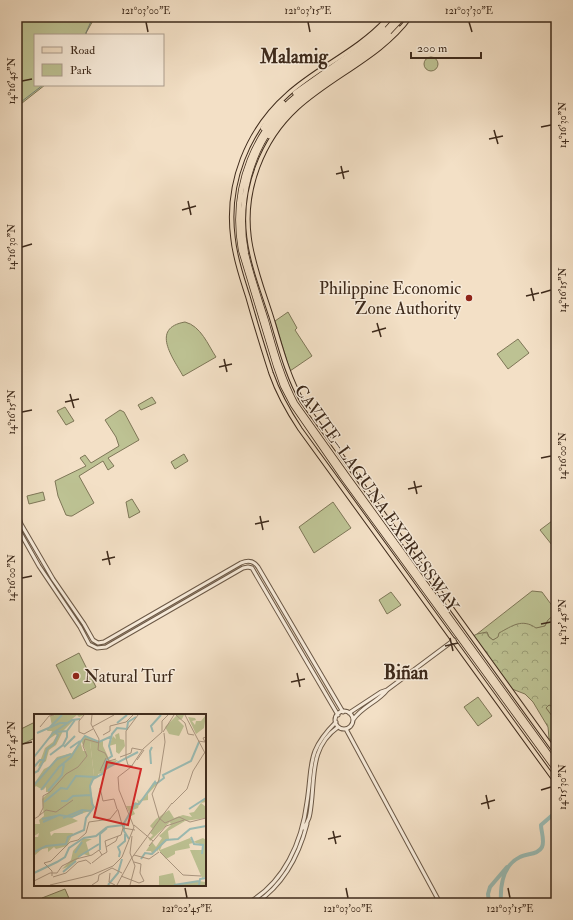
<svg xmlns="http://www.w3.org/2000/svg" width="573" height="920" font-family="'IM FELL Double Pica',serif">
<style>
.green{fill:#bdc293;stroke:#7e7657}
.forest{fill:url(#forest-crowns);stroke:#7e7657}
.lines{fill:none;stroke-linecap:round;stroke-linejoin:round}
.stream{stroke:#768278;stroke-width:1}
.river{stroke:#9bbdb6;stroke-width:4}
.minor-casing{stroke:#6b5846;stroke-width:5}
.major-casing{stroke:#3e2a1b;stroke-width:5.5}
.highway-casing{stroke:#3e2a1b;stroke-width:6}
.minor{stroke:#f7ebda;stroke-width:3}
.major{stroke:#f3e0c6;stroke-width:3.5}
.highway{stroke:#f3e0c6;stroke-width:4.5}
.highway-bridge-casing{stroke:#3e2a1b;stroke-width:6;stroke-linecap:butt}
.highway-bridge{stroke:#f3e0c6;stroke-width:4.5}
.ticks{fill:none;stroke:#3e2a1b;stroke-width:1.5}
.poi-dot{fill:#8f2418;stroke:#f7ebda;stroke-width:1.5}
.labels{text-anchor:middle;stroke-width:3;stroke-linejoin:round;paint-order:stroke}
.poi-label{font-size:17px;fill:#3e2a1b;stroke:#f7ebda;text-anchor:end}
.street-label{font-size:17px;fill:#3e2a1b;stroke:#f7ebda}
.quarter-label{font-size:19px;font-weight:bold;fill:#3e2a1b;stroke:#f7ebda}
.inset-river{fill:none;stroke:#9bbdb6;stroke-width:2}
.inset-road{fill:none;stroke:#ab9782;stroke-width:1}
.view{fill:#d62828;fill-opacity:0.15;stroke:#d62828;stroke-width:2}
.inset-edge{fill:none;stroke:#3e2a1b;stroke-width:2}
.neatline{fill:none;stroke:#3e2a1b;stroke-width:1.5}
.ticks-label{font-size:10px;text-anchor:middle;fill:#3e2a1b}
</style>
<defs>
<pattern id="forest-crowns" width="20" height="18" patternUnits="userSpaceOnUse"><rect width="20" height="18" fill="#bdc293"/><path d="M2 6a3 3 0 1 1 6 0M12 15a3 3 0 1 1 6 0" fill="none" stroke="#9b9e77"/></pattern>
</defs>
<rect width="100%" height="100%" fill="#f3e0c6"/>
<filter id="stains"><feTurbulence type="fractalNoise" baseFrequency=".005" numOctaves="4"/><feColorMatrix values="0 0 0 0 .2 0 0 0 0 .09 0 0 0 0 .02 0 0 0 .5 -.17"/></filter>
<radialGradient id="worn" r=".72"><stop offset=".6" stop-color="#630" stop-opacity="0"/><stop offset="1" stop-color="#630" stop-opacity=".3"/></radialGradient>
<path class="green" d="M17 17H95L86 33 87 35H35V85H45L17 107Z
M424 64a7 7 0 1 1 14 0a7 7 0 1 1-14 0Z
M288 312 297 328 295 330 312 356 290 371 275 321Z
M185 322C201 326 208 345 216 357L183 376C173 358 150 328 185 322Z
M518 339 529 353 508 369 497 354Z
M152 397 156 403 141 410 138 405Z
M65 407 74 421 66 425 57 411Z
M120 410 124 412 139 440 108 458 114 466 108 470 103 461 79 476 94 503 72 516H70L66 515 58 496 55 481 86 466 80 458 85 455 91 463 119 446 116 437 105 420Z
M184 454 188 461 175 469 171 462Z
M43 492 45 500 29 504 27 496Z
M132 499 140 512 129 518 126 502Z
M333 502 351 528 314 553 299 527Z
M556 518V550L540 530Z
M532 591 542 592 556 611V613L548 620 545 626 493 640 489 637 487 633 477 634Z
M391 592 401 605 387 614 379 600Z
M79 653 96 687 73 699 56 665Z
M478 697 492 716 478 726 464 707Z
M549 705 556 708V748L555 746 552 716 546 708Z
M35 722V738L17 747V731Z
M65 889 71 903H44L42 898Z"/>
<path class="forest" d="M556 613V708L549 705 546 708 552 716 555 746 549 738 548 727 533 702 525 694 512 689 473 636 477 634 487 632 489 637 493 640 498 637 499 633C512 626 522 618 536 628L545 626 548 620Z"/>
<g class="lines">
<path class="stream" d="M85 35 93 17
M17 105 43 85"/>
<path class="river" d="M489 903 488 894 490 887 507 867
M501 903C500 886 503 865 520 857 527 853 538 855 542 847 545 841 541 831 541 825L556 812"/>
<defs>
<path id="minor" d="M17 512 21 524 53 579 84 624 93 640 98 643 104 642 241 563C248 560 254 561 258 567L343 712
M17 527 39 566 80 627 89 644 97 648 106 647 243 568 248 567 252 568 338 715
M335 720a9 9 0 1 1 18 0a9 9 0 1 1-18 0Z
M349 713 381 692 387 690
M353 720C361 707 378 702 387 690L454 640
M346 729 440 903
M303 828C309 822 310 815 311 806 315 776 310 747 338 727
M248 903C284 883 302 842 307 802 313 764 306 752 336 722
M256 903C283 885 299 855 307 824"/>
<path id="major" d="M410 17C381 57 333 75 297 108 262 140 243 190 249 237 252 263 263 291 271 316 280 345 287 375 302 401L556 753
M385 21C357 51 318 67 288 94 247 130 226 184 233 238 235 259 242 278 248 297 255 322 263 348 271 373 278 393 288 411 300 429L556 782"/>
<path id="highway" d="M387 29C363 53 332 69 305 89 254 126 230 188 241 250L276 366 283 386 293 405 344 479 556 770
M389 32C358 62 316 79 286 110 250 147 236 203 246 254 251 276 259 298 266 321 274 349 281 377 295 403L347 476 556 764
M295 93 363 45 389 22
M263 128 270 117 283 103
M269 136C280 122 291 109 305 98 335 73 371 56 398 28"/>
</defs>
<use href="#minor" class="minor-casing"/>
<use href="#major" class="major-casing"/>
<use href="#highway" class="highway-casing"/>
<use href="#minor" class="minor"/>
<use href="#major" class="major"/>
<use href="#highway" class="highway"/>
<defs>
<path id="highway-bridge" d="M387 29 398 17
M389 32 403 17"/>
</defs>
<use href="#highway-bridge" class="highway-bridge-casing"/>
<use href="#highway-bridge" class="highway-bridge"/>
</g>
<path class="ticks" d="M146 22 148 32M308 22 310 32M469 22 472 32M22 81 32 79M541 127 551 125M494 130 498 144M489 139 503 136M341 166 344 179M336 174 349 171M188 201 191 215M182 210 196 206M22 247 32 244M531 288 534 301M541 293 551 290M526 296 539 293M377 323 381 337M372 332 386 328M224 359 227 372M219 367 232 364M70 394 74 408M65 402 79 399M22 412 32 410M541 458 551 456M414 481 417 494M408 489 422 486M260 516 263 530M255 524 269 521M107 551 110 565M102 560 115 557M22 578 32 576M541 624 551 622M450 638 453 651M445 646 458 643M297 673 300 687M291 682 305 679M22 744 32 742M541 790 551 787M486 795 489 809M481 804 495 800M333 831 336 844M328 839 341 836M185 888 187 898M346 888 348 898M508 888 510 898"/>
<g class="poi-dot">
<circle cx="469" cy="298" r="4"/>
<circle cx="76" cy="676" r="4"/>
</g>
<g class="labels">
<g class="poi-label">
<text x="461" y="294">Philippine Economic<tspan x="461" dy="20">Zone Authority</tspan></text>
<text x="84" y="682" text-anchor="start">Natural Turf</text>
</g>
<g class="street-label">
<text transform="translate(377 498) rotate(55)" y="6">CAVITE–LAGUNA EXPRESSWAY</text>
</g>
<g class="quarter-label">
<text x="294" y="63">Malamig</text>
<text x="406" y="679">Biñan</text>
</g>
</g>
<g transform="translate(34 714)">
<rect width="172" height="172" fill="#f3e0c6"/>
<path d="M143 1H150L148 5 144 6 150 12 145 22 135 20 131 13ZM172 1 170 14 162 20 154 3 161 4 162 6 158 7 161 11 162 7H167ZM85 19 86 25 90 26 91 32 85 40 82 38V30L75 32 79 22 82 25 81 21ZM59 26 69 32 76 47 84 46 69 59 64 60V63L60 62 56 27ZM170 85H172V88L167 89 172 93V104L151 107 134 117 135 125 118 140 117 137H112L118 128 122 133 128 124 125 122 137 111 136 108 116 127 114 123 116 124 119 121 116 119 119 115 116 112 122 105 135 96 140 104 149 101 158 103 155 99 160 98ZM169 124 172 126V163L168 164 156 136H168L169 131 159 128ZM49 125H58L52 128 56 142 49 140 36 152 28 155 37 146 39 137ZM139 159 142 171 164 167 172 168V171H125V162Z" fill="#bdc293"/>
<path d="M21 1H50L45 3 43 1 38 5 40 6 29 17 22 31 15 36 12 47 4 53 11 34 19 28 24 19 15 25 18 17H13L18 12 16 2ZM51 22 66 28 69 26V32H66L56 27 60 62H62L56 72 60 93 56 97 36 103 44 107 16 118 17 122 20 119H39L33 132 22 135 20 133 14 138V134L8 135 0 142V123H4L5 119 0 122V110H6L5 106 10 102 8 85 15 78H12V73L9 76 2 72 0 74V70L10 55 16 52 23 43 38 39 46 27 49 37H52L47 27ZM124 63 125 67 123 70 114 80V86L106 87 104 94 99 96 101 100 97 102 92 92H99L101 88 104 89 103 85 105 87 112 82 119 69 124 68ZM156 124 159 129 155 130 156 134 141 137V140L132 145 124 135V138L123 136 117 141 114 140H118L119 135 129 129 126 136Z" fill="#bdc293"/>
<path class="inset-river" d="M83 9 93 1M13 16 28 1M21 18 33 17 41 6M119 18 117 12 127 1M3 19 26 9H33M47 27 51 22 65 28 78 22M30 33 41 22M36 34 46 27M16 41 29 31 33 23V17M0 43 19 19 38 6 46 5M117 50 116 37 118 33M0 53 6 46H10L13 35 20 30 24 21 21 18M71 55 104 38M0 59 4 57 10 46M0 71 23 45 37 40M7 76 25 53 37 43 47 27M14 77 28 61 30 50M27 87H33L39 82 57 81M10 88 27 74 33 75 42 62 62 63M155 95 172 84M29 104 48 96 57 97M8 105 22 102M9 108 25 101 38 103 49 98M90 108V117L95 125M73 113 89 111 101 90H105L121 68 122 70 130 64 129 61 157 47 165 28M157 123 160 130 169 131 168 140M66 136V120L73 114M0 138 12 132 32 130 34 123 50 116 52 104 60 93 58 90 56 72 59 65 70 59 72 46 78 42 75 32 78 20 83 14 93 15 94 8 102 3M41 139 48 128M44 143 65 130M85 143 86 138 84 133 91 127V120M107 145 111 139 118 140 132 126 144 125 156 115 172 112M29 158 42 147M0 159 23 148 31 143 35 134 50 124 62 122 73 113M74 171 84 159 88 145M140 171 165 167M165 171 166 165 172 164"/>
<path class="inset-road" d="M50 1 45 7V18L50 20 59 15M58 1 57 10 65 25 64 36 71 39 75 47 82 45M142 1 151 9 154 20 160 21M151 1 172 41M6 13 15 2 20 1M58 13 80 1M129 18 140 1M130 19 131 28 125 66 118 80 125 104 131 109 145 103 156 108 172 104M69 21 76 17V12L92 8 99 1M164 27 171 28 169 24 172 23M86 43 97 39 98 34 108 36M103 46 110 36M99 52 94 51 92 44V17L104 1M66 57 72 44M66 74 69 87 80 85 83 95M138 90 153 75 159 57 171 38M84 96 89 114M6 101 12 96 22 98 39 86M0 105 5 102 9 94V82L16 78 32 60 44 53 53 42 49 32 51 25 65 29M125 106 138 89M100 111 119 127M52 119 55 108 76 105 84 95M115 132 132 112 150 106M72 133 82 127 84 122M126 138 149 161 167 162M100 141 115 145 125 138M100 148 107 150 106 159 110 167M10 149 17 147 36 128 44 126 52 119M10 149 18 157V162M58 149 68 141M76 159 75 168 81 171M87 162 105 169 110 167M19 163 32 159 44 148 52 146 57 150M0 167 16 159H23L28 152 42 145 58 141 65 136 68 141 73 138 71 127 87 121 89 114 101 116M16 171 58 161 79 152 88 143 100 113 85 76 84 63 97 53 109 35 128 18V7L134 1M58 171 64 167 65 161 78 154 88 159M83 171 97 145 126 105M96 171 101 152 96 139 98 122"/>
<path class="view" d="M73 48 107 55 94 111 60 103Z"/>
<rect width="172" height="172" class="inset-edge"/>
</g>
<rect width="573" height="920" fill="none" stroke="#f3e0c6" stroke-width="44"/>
<rect x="34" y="34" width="130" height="52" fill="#f7ebda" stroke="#ad9e8e"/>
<rect x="42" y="47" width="20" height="6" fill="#f3e0c6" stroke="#ad9e8e"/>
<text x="70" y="54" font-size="12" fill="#3e2a1b">Road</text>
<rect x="42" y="64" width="20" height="12" fill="#bdc293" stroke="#ad9e8e"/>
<text x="70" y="74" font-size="12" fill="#3e2a1b">Park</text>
<path d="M411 52v6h70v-6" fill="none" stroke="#3e2a1b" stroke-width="2"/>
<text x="417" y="52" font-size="12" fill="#3e2a1b" stroke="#f7ebda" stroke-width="3" paint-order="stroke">200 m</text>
<rect x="22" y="22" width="529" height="876" class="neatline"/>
<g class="ticks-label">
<text x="146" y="14">121°03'00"E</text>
<text x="308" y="14">121°03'15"E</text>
<text x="469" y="14">121°03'30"E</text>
<text transform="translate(11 81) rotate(-90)" y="4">14°16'45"N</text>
<text transform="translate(562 125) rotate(-90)" y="4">14°16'30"N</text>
<text transform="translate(11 247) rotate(-90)" y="4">14°16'30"N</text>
<text transform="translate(562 290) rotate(-90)" y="4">14°16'15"N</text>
<text transform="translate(11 412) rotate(-90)" y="4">14°16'15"N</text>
<text transform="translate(562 456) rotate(-90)" y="4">14°16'00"N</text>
<text transform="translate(11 578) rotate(-90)" y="4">14°16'00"N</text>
<text transform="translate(562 622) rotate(-90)" y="4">14°15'45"N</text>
<text transform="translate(11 744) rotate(-90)" y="4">14°15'45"N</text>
<text transform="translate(562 787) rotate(-90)" y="4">14°15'30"N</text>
<text x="187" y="912">121°02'45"E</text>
<text x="348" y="912">121°03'00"E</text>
<text x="510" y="912">121°03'15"E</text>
</g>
<rect width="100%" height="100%" filter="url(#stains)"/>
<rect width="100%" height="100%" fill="url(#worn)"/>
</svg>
